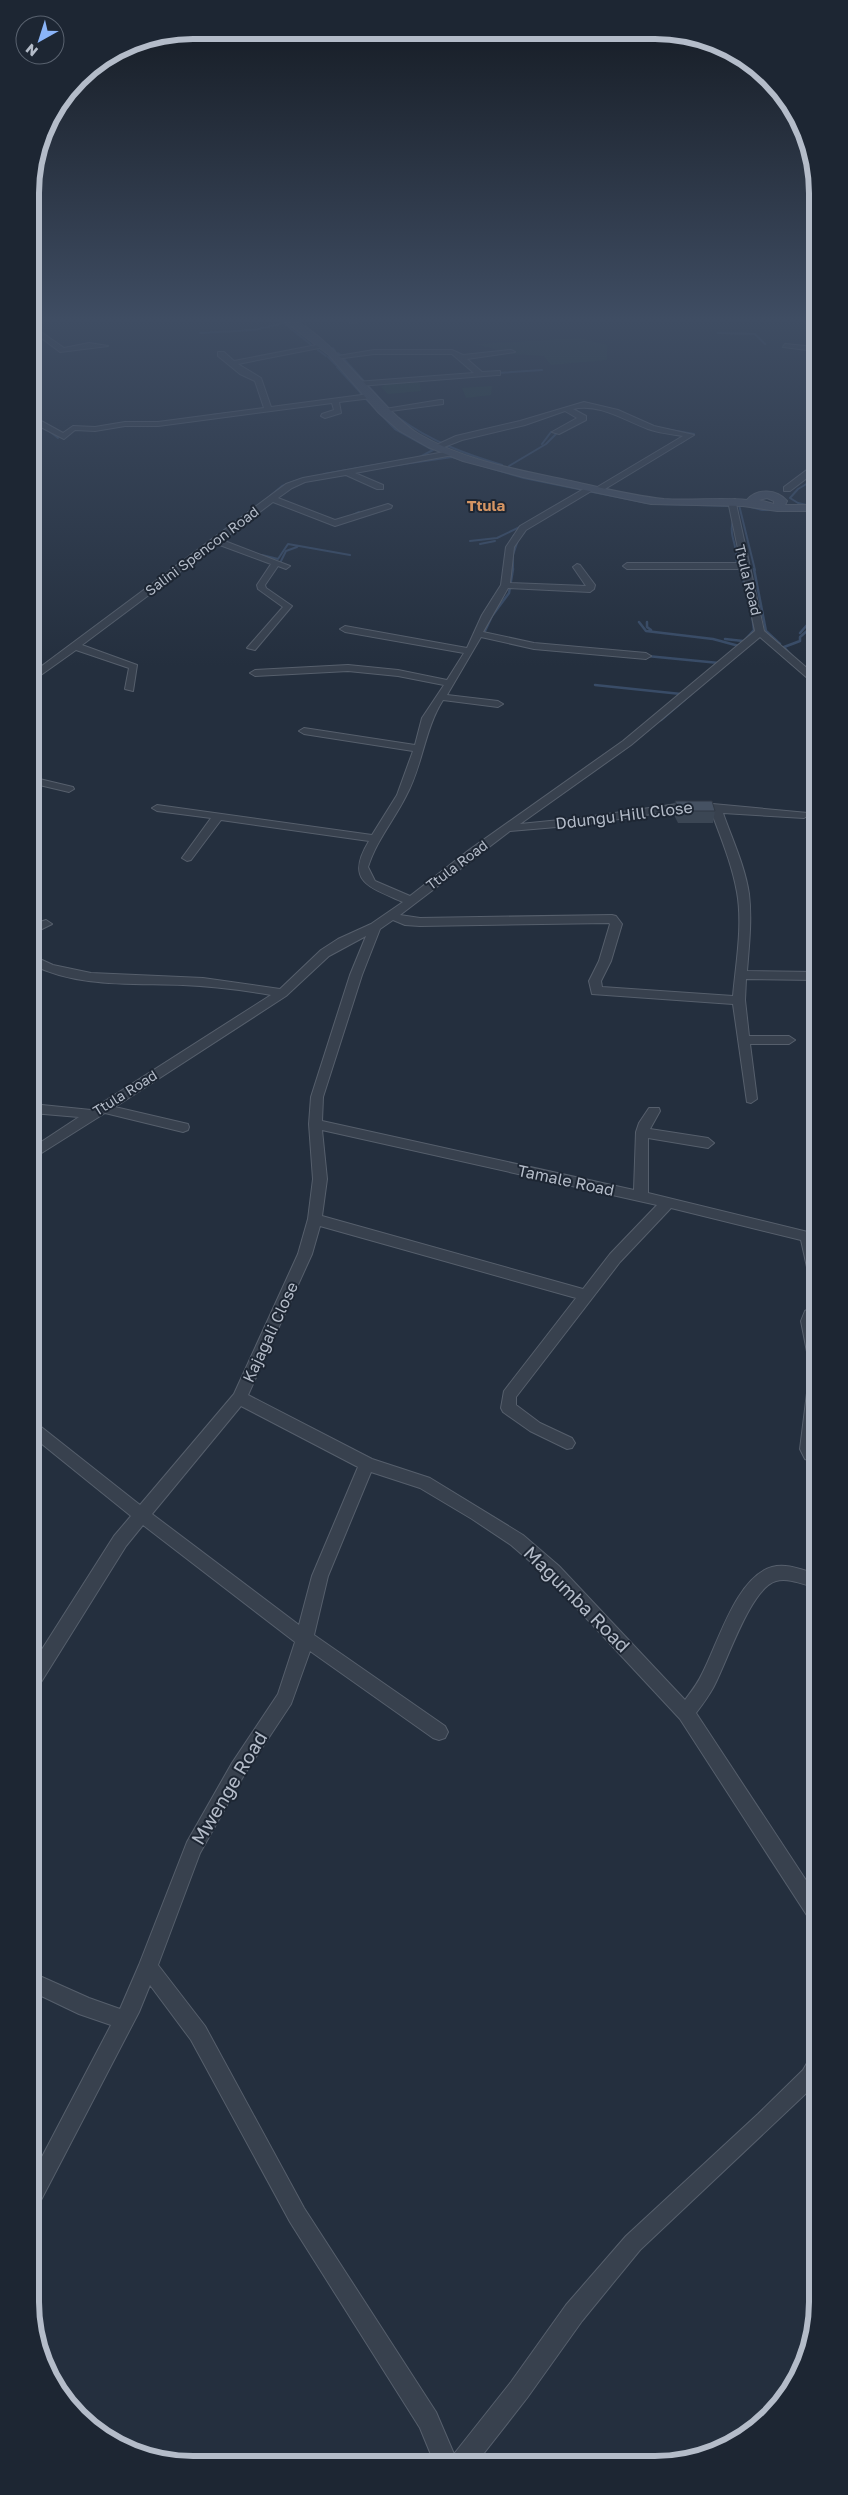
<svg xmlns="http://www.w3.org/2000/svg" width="848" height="2495" font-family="'Golos Text',sans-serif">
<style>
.green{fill:#263c3f}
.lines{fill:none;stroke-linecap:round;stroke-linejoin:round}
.stream-far1{stroke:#394c67;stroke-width:2}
.stream{stroke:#394c67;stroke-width:2.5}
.street-casing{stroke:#565f6c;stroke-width:2}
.secondary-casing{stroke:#565f6c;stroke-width:2}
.street{fill:#38414e;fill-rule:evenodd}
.secondary{fill:#465061;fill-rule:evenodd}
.wall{fill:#3b4654}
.building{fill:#455162;stroke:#303945}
.labels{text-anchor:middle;stroke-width:4;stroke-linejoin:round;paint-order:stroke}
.far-street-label{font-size:14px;fill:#b4bcc9;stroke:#1d2633}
.far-neighbourhood-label{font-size:15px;font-weight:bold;fill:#d59563;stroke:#1d2633}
.street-label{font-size:16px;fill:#b4bcc9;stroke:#1d2633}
.near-street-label{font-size:19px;fill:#b4bcc9;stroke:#1d2633}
.rim{fill:none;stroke:#b4bcc9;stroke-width:6}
</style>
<rect width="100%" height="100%" fill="#242f3e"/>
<path class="green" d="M580 338 607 345V360L551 365 544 356 513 354 476 344Z
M419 380 421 391 388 394 381 387 387 384Z
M492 386 491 395 466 398 462 388Z"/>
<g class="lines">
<path class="stream-far1" d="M276 317 283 322
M291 317 303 326
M349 320 357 317
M285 324 315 348
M200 333 254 330 284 323
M718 333 755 334 765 344
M321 340 329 346
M333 348 335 351
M318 350 326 356
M338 353 341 355
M328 357 336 365
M343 358 390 410
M337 367 360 392 362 396H360
M497 373 542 370
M361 398 366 399 395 429 433 450 418 458
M211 415 229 413
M537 417 580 404
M399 418C430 441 465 454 502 465
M665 429 694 434 681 443
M48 430 58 438
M542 444 551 432
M397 465 452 457 524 478 647 503
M509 466 546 444 556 434
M324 474 381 464
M815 479 798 489 790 498 798 503 815 507
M270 496 282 486 301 479
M659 504 732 506
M739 505 755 570
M751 507 762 510H778
M803 510 815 513
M351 516 359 512
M548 516 589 492
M733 520C728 538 740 548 736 565
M215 537 254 508
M470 541 497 538 522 526
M480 544 495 541
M508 546 514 535
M262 555 278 559 288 544 350 555
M280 563 286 551 297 547
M735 567H738L739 570
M513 570V555L518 540"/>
<path class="stream" d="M739 569 747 590
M754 569 766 631 780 644
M483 615 494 597
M639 622 646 631 713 639 739 646
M647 622V627L651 630
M800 633 807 625 815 624
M487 634 484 633 492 616 509 593 513 569
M725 639 743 641
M743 642 754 630 751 606
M790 654 784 647 800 641V637L808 630 815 628
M647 656 719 663
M595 685 681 694
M661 720 690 695"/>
<defs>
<path id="street" d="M46 317H56L31 325 64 348 89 343 108 346 60 352 31 330V321Z
M355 317H363L354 323H350V321Z
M726 317H754C748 321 732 321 726 317Z
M800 317H815V320Z
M322 344 324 347 238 364 261 378 271 407 369 394 373 396 372 398 339 402 341 413 325 418 321 416 322 414 334 410 332 403 158 426H125L95 431 75 430 64 439 31 422V417H34L63 433 73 426 95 427 125 422H158L264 408 255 381 240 374 218 356V352H224L234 361Z
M785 344 815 347V351L783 347Z
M374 350H452L463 355 511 350 515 352 467 359 482 372 500 371V375H497L359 386 355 384 356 382 474 373 452 354H374L336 359 332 357Z
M440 400H443V404L383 412 379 410Z
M584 402 618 410 654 426 694 435 600 492 593 490 526 530 514 547 510 583 586 586 573 567 577 564 580 565 595 585 594 589 590 592 508 588 483 632 534 643 646 653 651 656 646 659 534 649 481 637 447 695 498 701 503 704 498 707 443 700C424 730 423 765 406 796 394 820 376 841 368 867L375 881 410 896 469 850 623 741 755 631 742 569H627L623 566 627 563H741L728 501 735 499 764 631 815 675 816 683 812 682 760 637 631 745 520 824 580 818 691 802 808 813 809 815 804 818 723 813C732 839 745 866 749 894 752 919 749 946 747 971L816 972V980L746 979 745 1000 749 1036H789L795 1040 789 1044H750L757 1099 751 1103 747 1102 733 1004 592 994 589 981 599 961 610 924 609 923 420 926 405 925 393 920 380 929 362 975 323 1097 322 1121 634 1190 636 1132 639 1123 649 1108H659L660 1111 650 1129 708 1138 714 1143 708 1148 648 1138V1193L816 1234V1281L811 1280 809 1276 801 1240 671 1208 620 1262 516 1397V1405L540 1423 572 1438 575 1443 572 1448 567 1449 530 1431 503 1412 501 1408 504 1391 576 1298 320 1226 312 1254 248 1395 372 1459 430 1478 523 1535 559 1566 685 1700C691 1692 698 1683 702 1674 718 1644 736 1577 772 1567 787 1563 802 1570 817 1574V1588C805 1585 788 1577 776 1581 750 1588 726 1665 713 1688 708 1697 702 1705 696 1713L817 1897V1922L810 1920 680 1719 547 1576 511 1545 472 1519 420 1488 371 1472 328 1576 314 1635 445 1726 448 1732 445 1738 439 1740 433 1738 310 1651 291 1704 244 1775 200 1853 158 1965 205 2026 304 2208 436 2412 454 2454 511 2382 566 2305 626 2236 758 2114 803 2070 810 2058 817 2055V2083L640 2250 582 2321 527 2398 477 2462H434L420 2428 290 2222 191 2040 150 1985 139 2012 40 2202 33 2205V2174L111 2025 79 2014 33 1992V1973L89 1998 120 2009 139 1965 187 1842 232 1763 278 1694 295 1642 143 1525 126 1546 38 1687 32 1689V1665L114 1536 131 1516 32 1436V1425L40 1426 140 1505 234 1394 298 1254 308 1219 313 1179 309 1124 311 1097 350 975 366 936 329 956 286 996 115 1107 188 1124 189 1127 188 1130 183 1132 105 1113 32 1159V1148L79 1117 32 1113V1104L91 1110 271 995C242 990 212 986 183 985 132 983 78 988 31 964V955L53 965 91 973 203 978 280 989 321 950 338 939 371 924 403 902C370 887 344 882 369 841L221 820 191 860 187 861 182 858 211 818 157 811 152 808 157 805 372 835 397 795 413 751 304 734 299 731 304 728 415 745 422 718 444 685 398 676 348 671 255 676 250 673 255 670 348 665 398 670 447 680 464 653 345 632 340 629 345 626 467 648 482 615 501 585 506 547 520 526 587 487 594 489 683 436C671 434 659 433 648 429 624 420 599 403 573 409L586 416V420L559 434 552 432 577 418 565 411 525 425 462 440 439 449 432 447 456 436 520 421ZM691 808 711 811C721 838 732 864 737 892 743 925 736 963 733 996L602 987 601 981 611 961 622 924 616 916 612 915 420 918 400 915 510 831 580 825ZM322 1130 657 1205 610 1254 583 1289 322 1216 327 1179ZM241 1406 358 1467 312 1576 299 1625 152 1514Z
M450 451 454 453 453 455 355 473 383 485V489H377L346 475 305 482 292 488 278 498 335 520 388 504 392 506 391 508 335 526 273 502 222 540 290 566 286 569 278 566 265 585 266 588 292 606 255 650 247 648 283 607 258 589 257 585 271 564 217 544 82 645 137 665 133 691 125 689 129 668 76 650 31 682V674L286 484 303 478Z
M812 466H815V472L790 491H784V487Z
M31 777 73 787 74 789 69 792 31 783Z
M46 920 52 924 40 930 35 940 31 941V925Z
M816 1305V1368L811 1366 809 1362 801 1321 805 1311Z
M816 1371 817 1463 805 1459 800 1449 809 1377 811 1373Z"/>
<path id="secondary" d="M279 317C319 316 380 411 419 434 465 461 519 470 571 481 602 488 633 496 664 499 692 501 720 497 747 500 757 488 777 489 787 501L785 505H807L813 508 807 511H777L743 506 651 504 523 477 463 461 428 447 400 431 379 413 329 355ZM767 498 774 501V504L759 500Z"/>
</defs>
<use href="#street" class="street-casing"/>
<use href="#secondary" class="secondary-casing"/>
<use href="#street" class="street"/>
<use href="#secondary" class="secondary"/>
</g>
<path class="wall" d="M675 801 715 811 713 823H678L673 813Z"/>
<path class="building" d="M675 801H712L715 811H680Z"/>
<linearGradient id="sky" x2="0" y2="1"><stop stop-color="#141a22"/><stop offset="0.48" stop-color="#3f4d63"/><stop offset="1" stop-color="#3f4d63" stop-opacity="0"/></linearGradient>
<rect width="848" height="666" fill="url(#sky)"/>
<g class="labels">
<g class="far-street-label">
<text transform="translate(202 551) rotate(-37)" y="5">Salini Spencon Road</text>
<text transform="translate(748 580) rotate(76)" y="5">Ttula Road</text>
<text transform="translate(457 865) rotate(-37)" y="5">Ttula Road</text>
<text transform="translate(125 1093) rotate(-32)" y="5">Ttula Road</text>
</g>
<g class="far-neighbourhood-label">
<text x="486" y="511">Ttula</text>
</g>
<g class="street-label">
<text transform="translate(624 815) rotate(-7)" y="6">Ddungu Hill Close</text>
<text transform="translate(566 1180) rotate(12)" y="6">Tamale Road</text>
<text transform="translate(270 1332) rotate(-65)" y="6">Kajagali Close</text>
</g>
<g class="near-street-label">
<text transform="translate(577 1599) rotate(45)" y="7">Magumba Road</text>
<text transform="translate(229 1788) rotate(-59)" y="7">Mwenge Road</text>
</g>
</g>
<path d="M0 0H848V2495H0ZM193 39H655A154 154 0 0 1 809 193V2302A154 154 0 0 1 655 2456H193A154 154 0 0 1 39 2302V193A154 154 0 0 1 193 39Z" fill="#1d2633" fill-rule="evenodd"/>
<path class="rim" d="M193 39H655A154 154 0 0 1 809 193V2302A154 154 0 0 1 655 2456H193A154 154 0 0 1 39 2302V193A154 154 0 0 1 193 39Z"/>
<g transform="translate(40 40) rotate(219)"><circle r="24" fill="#1d2633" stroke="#59626f"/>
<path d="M0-4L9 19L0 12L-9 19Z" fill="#8ab4f8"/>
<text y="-8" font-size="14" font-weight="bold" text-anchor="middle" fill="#b4bcc9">N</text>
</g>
</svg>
